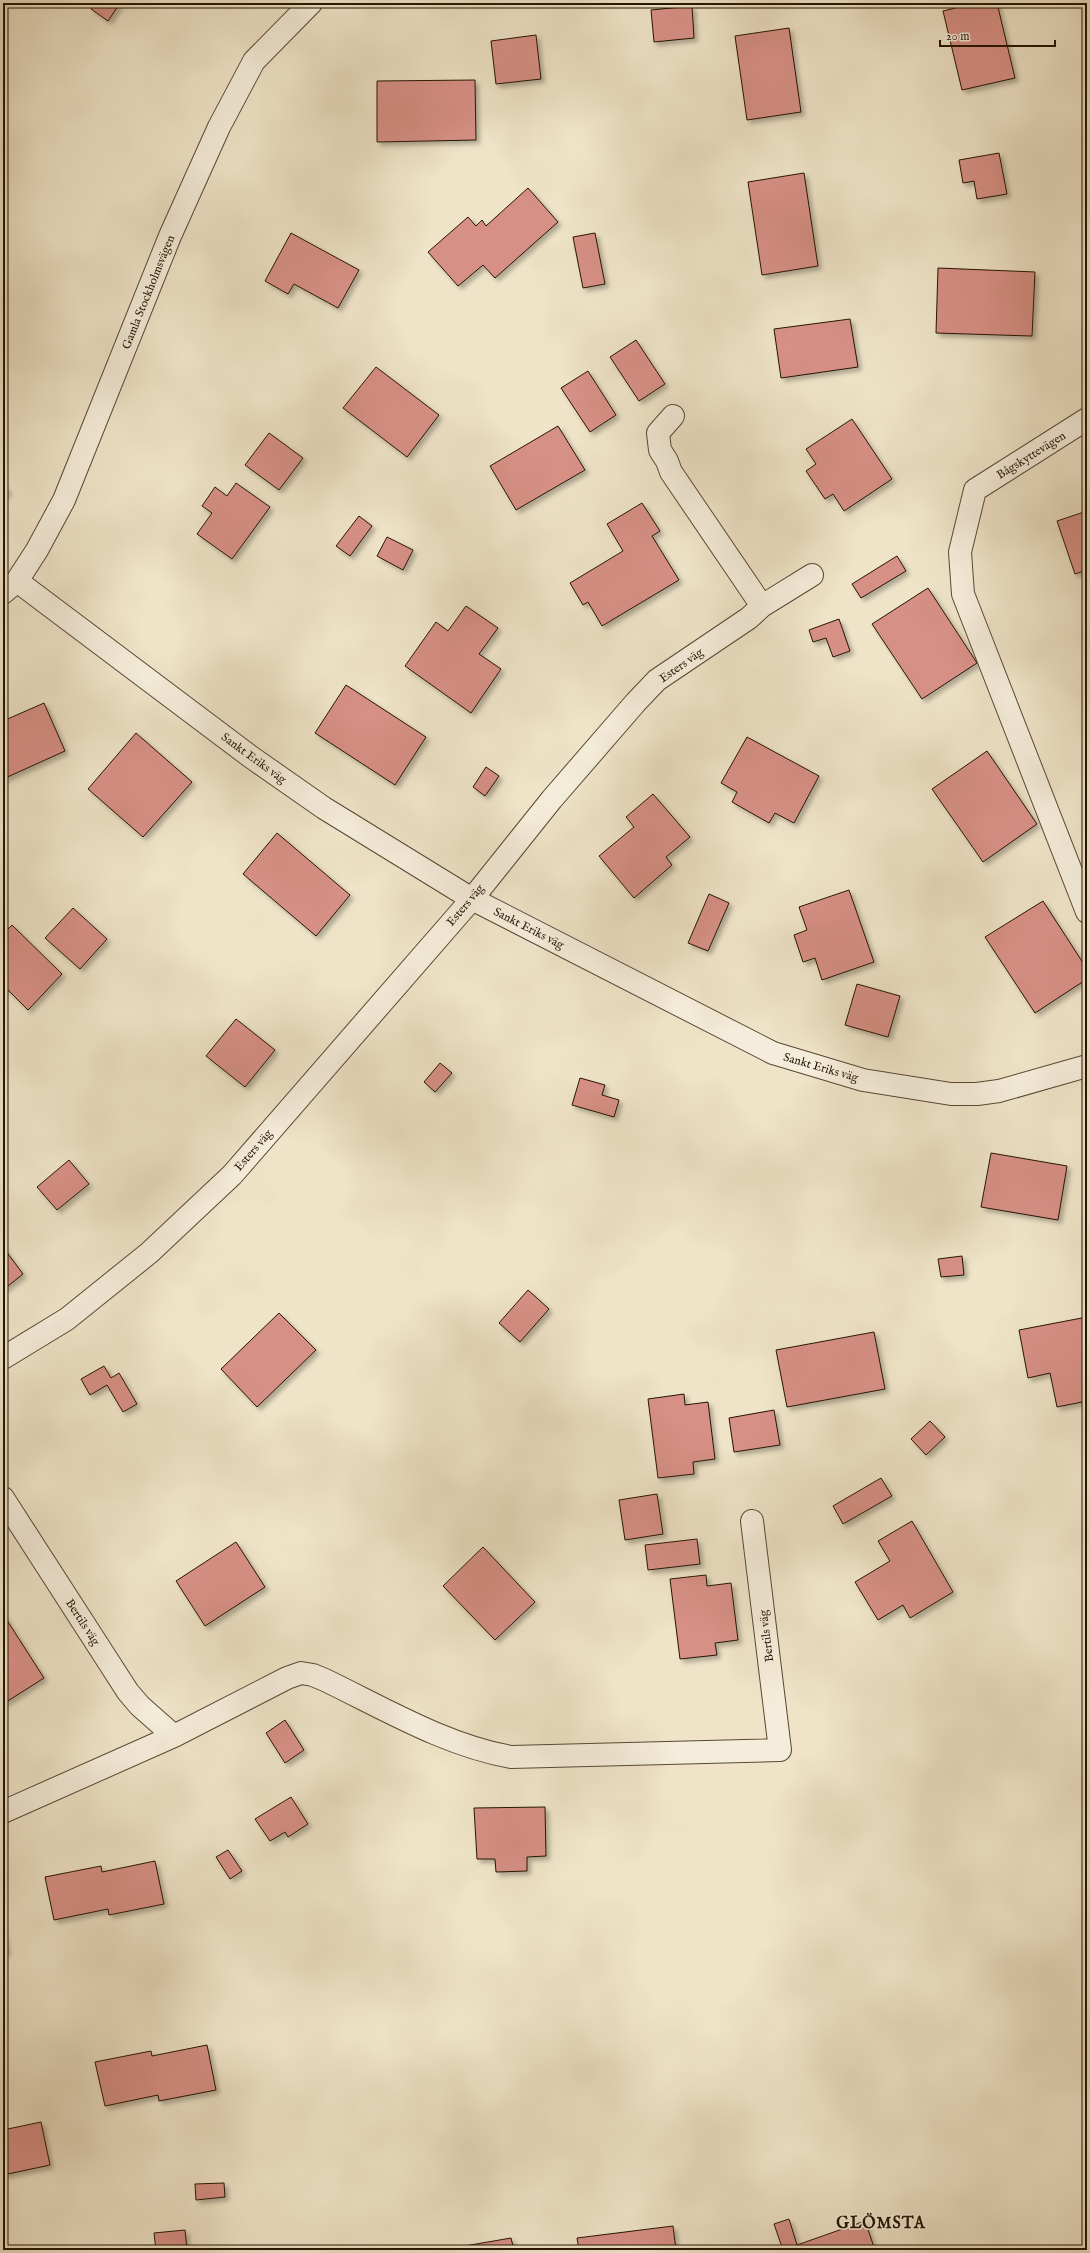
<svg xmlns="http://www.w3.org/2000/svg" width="1090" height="2253" font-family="'IM FELL English',serif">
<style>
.building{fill:#d79086;stroke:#251403;filter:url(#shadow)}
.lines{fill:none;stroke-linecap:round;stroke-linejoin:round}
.minor-casing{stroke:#584834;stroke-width:24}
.minor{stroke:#f5eddb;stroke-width:22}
.labels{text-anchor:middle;stroke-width:3;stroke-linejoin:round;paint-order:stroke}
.street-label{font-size:12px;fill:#251403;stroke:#f5eddb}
.district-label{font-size:16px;font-weight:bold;letter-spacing:1px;fill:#251403;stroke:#f5eddb}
</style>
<defs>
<filter id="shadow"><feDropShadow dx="3.5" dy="3.5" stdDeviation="2" flood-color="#0004"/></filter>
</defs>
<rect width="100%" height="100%" fill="#efe4c8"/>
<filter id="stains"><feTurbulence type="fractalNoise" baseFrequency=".005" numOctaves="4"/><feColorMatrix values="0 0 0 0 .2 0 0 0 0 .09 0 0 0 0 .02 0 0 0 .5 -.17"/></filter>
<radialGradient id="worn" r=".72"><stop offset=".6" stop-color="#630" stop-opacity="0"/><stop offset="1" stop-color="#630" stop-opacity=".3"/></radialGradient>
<path class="building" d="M95 3H120L108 21 91 9Z
M975 3H997L1015 78 962 90 943 11Z
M692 6 694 38 654 42 651 10Z
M789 28 801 112 747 120 735 36Z
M536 35 541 79 496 84 491 41Z
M475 80 476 140 377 142V81Z
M999 153 1007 194 977 199 974 181 963 183 959 160Z
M804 173 818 266 762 275 748 182Z
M528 188 558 222 495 278 483 265 458 286 428 252 468 217 476 226 482 220 486 226Z
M291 233 359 270 338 308 294 284 288 294 265 281Z
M595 233 605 284 583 288 573 237Z
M938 268 1035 272 1032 336 936 333Z
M850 319 858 367 781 378 774 329Z
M636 340 665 384 639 401 610 357Z
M376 367 439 415 407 457 343 408Z
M588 371 616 415 590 432 561 388Z
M852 419 892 479 844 511 833 494 825 499 806 471 816 464 806 449Z
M558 426 585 470 516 510 490 466Z
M269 433 303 458 279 490 245 465Z
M236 483 270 507 232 559 197 534 212 513 202 506 215 487 227 496Z
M3 484 8 492 3 496Z
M642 503 660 531 652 536 679 580 602 626 588 602 583 605 570 583 623 551 607 524Z
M1087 511V570L1075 574 1057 521Z
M359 516 372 526 350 556 336 546Z
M387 537 413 550 403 570 377 556Z
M897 556 906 571 861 598 852 584Z
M928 588 977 663 922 699 872 624Z
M466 606 498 628 479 654 501 669 471 713 405 666 436 622 448 631Z
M839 619 850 651 833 657 826 638 813 642 809 630Z
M346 685 426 737 395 785 315 733Z
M44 703 65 751 3 779V721Z
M136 733 192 782 143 837 88 789Z
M747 737 819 776 794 823 775 813 769 823 732 802 737 792 721 783Z
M987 751 1037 824 983 862 932 789Z
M486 767 499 776 485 796 473 787Z
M653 794 690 837 666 857 672 865 634 898 599 856 634 827 626 817Z
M277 833 350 895 316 936 243 874Z
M849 890 874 962 822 980 815 958 803 962 794 935 807 930 799 907Z
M709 894 729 903 708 951 688 943Z
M1043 901 1087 969V979L1035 1013 985 937Z
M73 908 107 939 80 969 45 938Z
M12 925 62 974 28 1010 6 988 3 991V934Z
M857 984 900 996 888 1037 845 1025Z
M236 1019 275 1050 245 1087 206 1056Z
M440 1063 452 1073 435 1092 424 1082Z
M580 1078 605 1085 602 1095 619 1100 614 1117 572 1105Z
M991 1153 1067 1166 1058 1220 981 1207Z
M69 1160 89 1184 57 1210 37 1187Z
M3 1247 23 1274 3 1290Z
M962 1256 964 1275 941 1277 938 1259Z
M528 1290 549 1309 520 1342 499 1323Z
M279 1313 316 1350 257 1407 221 1369Z
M1087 1317V1401L1057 1407 1050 1373 1028 1378 1019 1330Z
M874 1332 885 1389 787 1407 776 1350Z
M104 1366 111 1378 119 1373 137 1404 123 1412 107 1385 90 1395 81 1379Z
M684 1394 685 1405 708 1402 715 1459 693 1462 694 1474 658 1478 648 1399Z
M774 1410 780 1445 734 1452 729 1418Z
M930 1421 945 1437 926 1455 911 1439Z
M881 1478 892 1496 843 1524 833 1506Z
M657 1494 663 1534 625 1540 619 1500Z
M912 1521 953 1592 910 1618 903 1605 878 1620 855 1582 890 1561 878 1541Z
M697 1539 700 1564 648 1570 645 1545Z
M236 1542 265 1587 205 1626 176 1581Z
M483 1547 535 1602 495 1640 443 1586Z
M706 1575 707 1586 731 1583 738 1640 715 1643 717 1655 680 1659 670 1579Z
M3 1614 44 1678 3 1704Z
M285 1720 304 1750 285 1763 266 1733Z
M291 1797 308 1824 288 1837 285 1832 270 1841 255 1819Z
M545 1807 546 1856 527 1857V1871L496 1872 495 1859H477L474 1808Z
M228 1850 242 1871 230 1879 216 1857Z
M155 1861 164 1904 109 1915 108 1909 54 1920 45 1877 101 1866 102 1872Z
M3 1932 7 1952 3 1953Z
M207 2045 216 2090 159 2101 158 2095 105 2106 95 2062 151 2051 152 2056Z
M41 2122 50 2165 3 2175V2130Z
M224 2183 225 2197 196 2200 195 2184Z
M789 2219 797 2245 783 2250 774 2224Z
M865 2221 875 2250H799L797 2245Z
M673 2226 676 2250H579L577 2238Z
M185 2230 187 2250H156L154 2233Z
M511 2238 514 2250H453V2248Z"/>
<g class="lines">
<defs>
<path id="minor" d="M1087 419 975 490 960 552 963 594 1087 912
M17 581 251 757 324 808 472 899 773 1053 863 1080 951 1094H977L999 1091 1087 1066
M3 593 17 581 37 550 64 500 170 236 219 127 254 61 311 3
M762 606 812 575
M3 1358 67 1319 149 1253 232 1175 472 899 552 799 636 702 657 680 749 618 762 606 671 472 667 461 660 450 658 433 673 416
M3 1498 128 1692 140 1706 174 1736
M3 1812 174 1736 287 1678 301 1673 313 1675 325 1680C385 1709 445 1745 511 1757L780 1750 752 1521"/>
</defs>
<use href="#minor" class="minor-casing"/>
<use href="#minor" class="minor"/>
</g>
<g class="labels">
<g class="street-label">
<text transform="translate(148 292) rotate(-68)" y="4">Gamla Stockholmsvägen</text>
<text transform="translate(1031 455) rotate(-32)" y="4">Bågskyttevägen</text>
<text transform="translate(681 665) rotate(-35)" y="4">Esters väg</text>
<text transform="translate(254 758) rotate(36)" y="4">Sankt Eriks väg</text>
<text transform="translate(465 905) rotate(-50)" y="4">Esters väg</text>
<text transform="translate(529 928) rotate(27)" y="4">Sankt Eriks väg</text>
<text transform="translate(821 1067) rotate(16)" y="4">Sankt Eriks väg</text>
<text transform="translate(253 1150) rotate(-49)" y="4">Esters väg</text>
<text transform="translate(83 1622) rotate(57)" y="4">Bertils väg</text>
<text transform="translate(766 1636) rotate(-97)" y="4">Bertils väg</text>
</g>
<g class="district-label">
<text x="881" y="2228">GLÖMSTA</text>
</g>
</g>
<rect width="1090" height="2253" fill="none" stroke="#efe4c8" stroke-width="16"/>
<rect x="4" y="4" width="1082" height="2245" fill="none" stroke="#251403" stroke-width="2"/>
<rect x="8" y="8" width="1074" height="2237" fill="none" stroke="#251403"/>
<path d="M940 40v6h115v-6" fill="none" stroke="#251403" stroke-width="2"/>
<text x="946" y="40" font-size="12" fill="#251403" stroke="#f5eddb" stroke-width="3" paint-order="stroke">20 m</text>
<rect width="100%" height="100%" filter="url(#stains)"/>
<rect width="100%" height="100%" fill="url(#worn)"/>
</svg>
